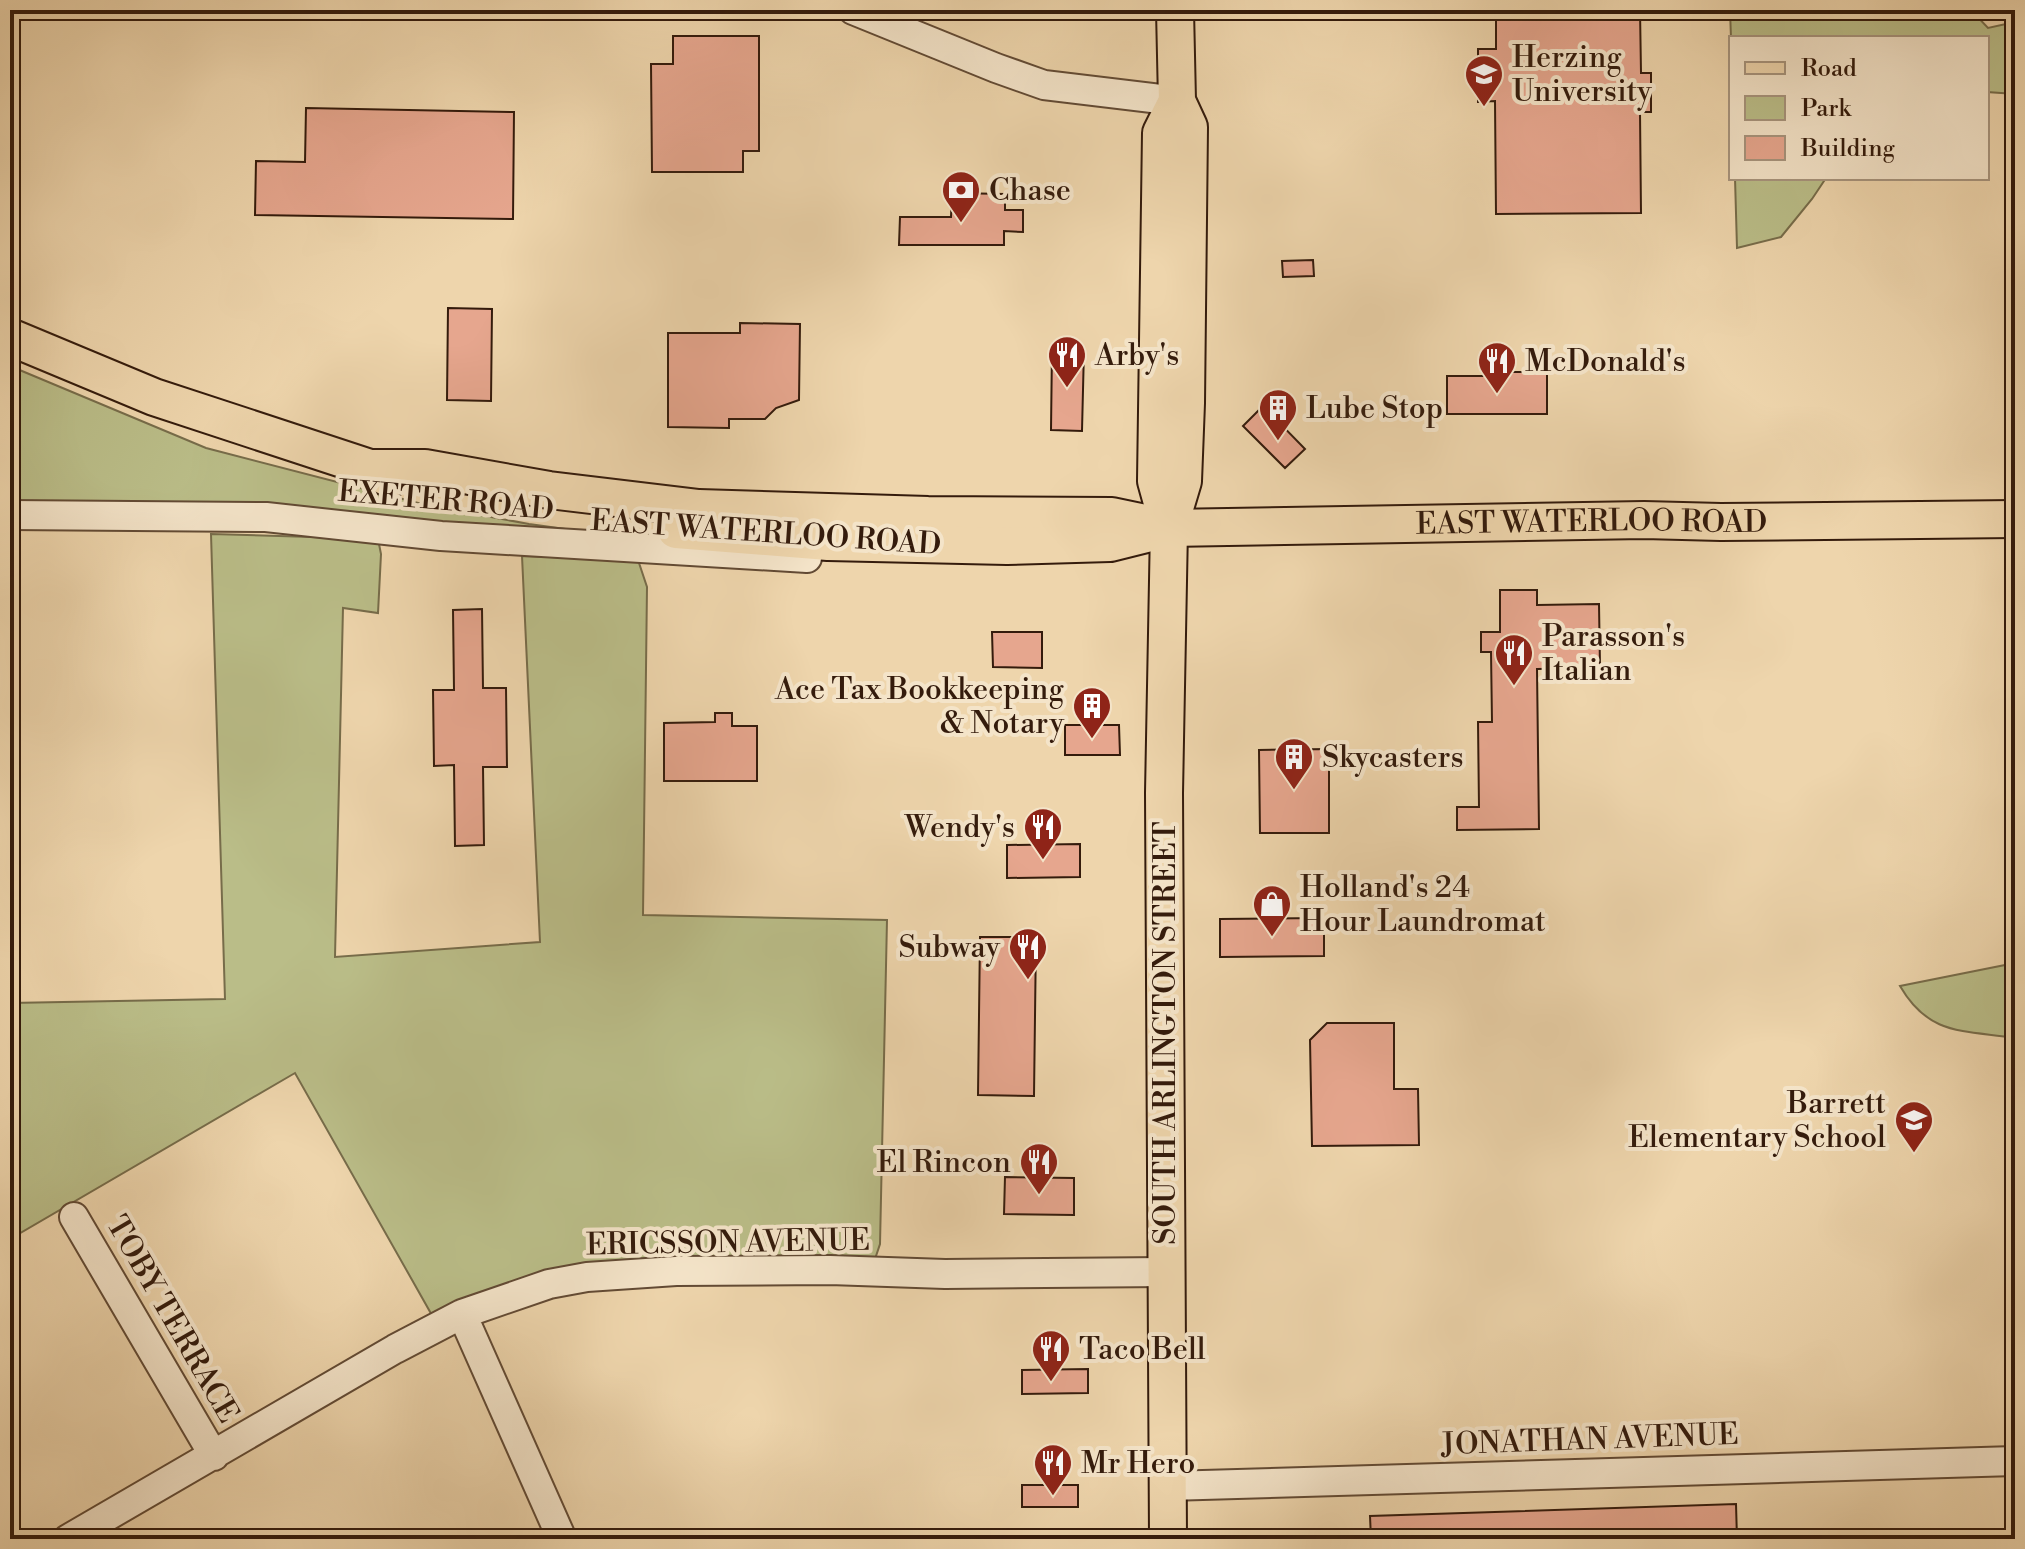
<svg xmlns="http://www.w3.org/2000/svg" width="2025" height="1549" font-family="'Libre Bodoni',serif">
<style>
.green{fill:#babd88;stroke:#776c4a;stroke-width:2}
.building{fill:#e6a68e;stroke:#341b0c;stroke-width:2}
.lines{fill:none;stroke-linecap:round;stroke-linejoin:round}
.minor-casing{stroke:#624a34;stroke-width:32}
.major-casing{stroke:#341b0c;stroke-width:40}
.minor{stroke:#f4e4c9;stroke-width:28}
.major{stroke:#eed5ac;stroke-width:36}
.labels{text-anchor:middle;stroke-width:8;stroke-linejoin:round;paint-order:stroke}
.poi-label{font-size:30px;fill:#341b0c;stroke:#f4e4c9;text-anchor:start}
.street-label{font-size:30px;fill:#341b0c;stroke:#f4e4c9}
</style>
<rect width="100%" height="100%" fill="#eed5ac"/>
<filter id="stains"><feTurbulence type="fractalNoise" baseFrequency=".0025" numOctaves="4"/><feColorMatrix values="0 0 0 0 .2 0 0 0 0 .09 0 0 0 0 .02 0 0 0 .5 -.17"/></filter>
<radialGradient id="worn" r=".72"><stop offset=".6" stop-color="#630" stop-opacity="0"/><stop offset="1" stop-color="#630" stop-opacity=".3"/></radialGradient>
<path class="green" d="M1730 10H1971L1988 28 2015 22V94L1987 92V38H1731Z
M1735 178H1826L1812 199 1781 237 1737 248Z
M10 366 206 448 426 505 529 524 652 541 10 508Z
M211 534 378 539 381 554 378 613 343 608 335 957 540 942 522 556 638 560 647 587 643 915 887 920 880 1244 874 1262 703 1261 433 1317 295 1073 10 1239V1003L225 999Z
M2015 963V1038C1963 1030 1929 1036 1900 986Z"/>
<path class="building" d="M1496 10H1640L1641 73H1651V112H1640L1641 213 1496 214 1495 101 1478 102V49H1496Z
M673 36H759V151H743V172H652L651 64H673Z
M306 108 514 112 513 219 255 215 256 161 305 162Z
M952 193 1005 194V210H1023V232L1004 231V245H899L900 217H951Z
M1313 260 1314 276 1283 277 1282 261Z
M448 308 492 309 491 401 447 400Z
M740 323 800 324 799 400 776 408 765 419H729V428L668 427V333H740Z
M1052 348 1084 349 1082 431 1051 430Z
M1485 372H1547V414H1447V376H1485Z
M1263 406 1305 449 1285 468 1243 426Z
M1500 590H1537V605L1599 604 1600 668 1537 669 1539 829 1457 830V807H1479L1478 722H1492L1491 652H1481V632H1500Z
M482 609 483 688H506L507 767H483L484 845 455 846 454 765 434 766 433 690H454L453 610Z
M992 632H1042V668L993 667Z
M715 713H732V726H757V781H664V723L715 722Z
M1065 725H1119L1120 755H1065Z
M1329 749V833H1260L1259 750Z
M1080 844V877L1007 878V845Z
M1324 918V956L1220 957V919Z
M980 937H1036L1034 1096 978 1095Z
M1327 1023H1394V1089H1418L1419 1145 1312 1146 1310 1040Z
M1005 1177 1074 1178V1215L1004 1214Z
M1088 1369V1393L1022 1394V1370Z
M1022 1485H1078V1507H1022Z
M1736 1504 1737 1539H1371L1370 1516Z"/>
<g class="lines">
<defs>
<path id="minor" d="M853 10 996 68 1044 85 1177 101
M10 515 266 517 441 536 807 558
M74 1217 214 1456
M462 1314 562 1539
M1168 1486 2015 1461
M68 1539 395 1349 462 1314 549 1284 587 1277 676 1271 830 1270 945 1274 1166 1272"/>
<g id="major">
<path d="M10 337 154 397 370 468 390 479"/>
<path id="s1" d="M370 468H425L549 490 699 508 928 515 1112 516 1169 528 1644 520 1721 522 2015 519"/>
<path d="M1169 528 1156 481 1161 133 1177 101"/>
<path d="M676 530 828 542 1007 546 1110 543 1162 530"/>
<path d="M1168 1539 1164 793 1169 528 1183 481 1186 403 1189 127 1177 101 1175 10"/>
</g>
</defs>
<use href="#minor" class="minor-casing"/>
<use href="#major" class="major-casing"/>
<use href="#minor" class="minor"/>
<use href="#major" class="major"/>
</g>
<defs>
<symbol id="university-pin" viewBox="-11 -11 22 30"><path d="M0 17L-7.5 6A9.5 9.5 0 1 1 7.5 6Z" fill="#8f2418" stroke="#f4e4c9"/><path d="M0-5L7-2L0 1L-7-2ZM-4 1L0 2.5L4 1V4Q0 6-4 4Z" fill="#fff"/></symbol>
<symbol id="bank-pin" viewBox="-11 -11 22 30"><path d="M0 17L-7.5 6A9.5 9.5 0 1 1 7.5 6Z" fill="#8f2418" stroke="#f4e4c9"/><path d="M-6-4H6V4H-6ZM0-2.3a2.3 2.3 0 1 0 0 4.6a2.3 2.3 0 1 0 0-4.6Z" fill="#fff"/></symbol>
<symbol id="restaurant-pin" viewBox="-11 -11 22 30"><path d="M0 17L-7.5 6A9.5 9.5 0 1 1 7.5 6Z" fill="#8f2418" stroke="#f4e4c9"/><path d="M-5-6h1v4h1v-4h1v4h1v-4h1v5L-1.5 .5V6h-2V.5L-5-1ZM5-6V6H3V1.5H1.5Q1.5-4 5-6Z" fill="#fff"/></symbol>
<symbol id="building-pin" viewBox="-11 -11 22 30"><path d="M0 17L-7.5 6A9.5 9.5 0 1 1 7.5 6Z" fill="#8f2418" stroke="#f4e4c9"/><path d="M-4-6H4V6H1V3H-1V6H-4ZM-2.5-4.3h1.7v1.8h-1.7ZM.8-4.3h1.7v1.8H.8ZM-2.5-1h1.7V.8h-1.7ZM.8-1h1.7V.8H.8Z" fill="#fff"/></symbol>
<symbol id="shop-pin" viewBox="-11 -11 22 30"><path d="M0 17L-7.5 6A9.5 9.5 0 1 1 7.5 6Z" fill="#8f2418" stroke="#f4e4c9"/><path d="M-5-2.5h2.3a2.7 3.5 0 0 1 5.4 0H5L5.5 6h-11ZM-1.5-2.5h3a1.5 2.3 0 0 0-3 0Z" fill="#fff"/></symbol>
<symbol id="school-pin" viewBox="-11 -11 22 30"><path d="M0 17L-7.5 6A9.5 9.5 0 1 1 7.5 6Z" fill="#8f2418" stroke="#f4e4c9"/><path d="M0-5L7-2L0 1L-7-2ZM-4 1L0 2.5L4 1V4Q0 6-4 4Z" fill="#fff"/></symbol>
</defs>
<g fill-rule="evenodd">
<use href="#university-pin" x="1462" y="52" width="44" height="60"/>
<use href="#bank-pin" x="939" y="168" width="44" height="60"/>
<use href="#restaurant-pin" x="1045" y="333" width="44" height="60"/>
<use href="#restaurant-pin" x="1475" y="339" width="44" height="60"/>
<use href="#building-pin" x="1256" y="386" width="44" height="60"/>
<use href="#restaurant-pin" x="1492" y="631" width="44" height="60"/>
<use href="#building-pin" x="1070" y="684" width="44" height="60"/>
<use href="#building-pin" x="1272" y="735" width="44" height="60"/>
<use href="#restaurant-pin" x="1021" y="805" width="44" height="60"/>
<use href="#shop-pin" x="1250" y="882" width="44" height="60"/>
<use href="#restaurant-pin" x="1006" y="925" width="44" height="60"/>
<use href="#school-pin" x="1892" y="1098" width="44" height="60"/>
<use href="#restaurant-pin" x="1017" y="1140" width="44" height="60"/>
<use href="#restaurant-pin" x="1029" y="1327" width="44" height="60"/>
<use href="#restaurant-pin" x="1031" y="1441" width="44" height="60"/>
</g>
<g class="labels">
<g class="poi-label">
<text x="1512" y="67">Herzing<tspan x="1512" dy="34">University</tspan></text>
<text x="989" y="200">Chase</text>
<text x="1095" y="365">Arby's</text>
<text x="1525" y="371">McDonald's</text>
<text x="1306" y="418">Lube Stop</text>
<text x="1542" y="646">Parasson's<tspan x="1542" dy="34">Italian</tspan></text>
<text x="1064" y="699" text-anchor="end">Ace Tax Bookkeeping<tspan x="1064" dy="34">&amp; Notary</tspan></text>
<text x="1322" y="767">Skycasters</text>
<text x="1015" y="837" text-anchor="end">Wendy's</text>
<text x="1300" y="897">Holland's 24<tspan x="1300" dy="34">Hour Laundromat</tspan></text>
<text x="1000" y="957" text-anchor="end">Subway</text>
<text x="1886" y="1113" text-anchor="end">Barrett<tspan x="1886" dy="34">Elementary School</tspan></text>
<text x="1011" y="1172" text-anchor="end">El Rincon</text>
<text x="1079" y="1359">Taco Bell</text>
<text x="1081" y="1473">Mr Hero</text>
</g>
<g class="street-label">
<text transform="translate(446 500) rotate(5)" y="10">EXETER ROAD</text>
<text dy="10" stroke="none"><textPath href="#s1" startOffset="1226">EAST WATERLOO ROAD</textPath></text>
<text transform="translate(766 532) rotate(4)" y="10">EAST WATERLOO ROAD</text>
<text transform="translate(1165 1033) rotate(-90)" y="10">SOUTH ARLINGTON STREET</text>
<text transform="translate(728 1242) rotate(-1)" y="10">ERICSSON AVENUE</text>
<text transform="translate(173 1319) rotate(60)" y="10">TOBY TERRACE</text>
<text transform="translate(1590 1439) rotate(-2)" y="10">JONATHAN AVENUE</text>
</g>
</g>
<rect width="2025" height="1549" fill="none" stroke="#eed5ac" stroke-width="40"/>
<rect x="12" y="12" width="2001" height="1525" fill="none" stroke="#341b0c" stroke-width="4"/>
<rect x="20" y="20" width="1985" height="1509" fill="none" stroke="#341b0c" stroke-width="2"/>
<rect x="1729" y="36" width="260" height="144" fill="#f4e4c9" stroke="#a7947d" stroke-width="2"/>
<rect x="1745" y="62" width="40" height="12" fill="#eed5ac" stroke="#a7947d" stroke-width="2"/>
<text x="1801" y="76" font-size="24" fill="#341b0c">Road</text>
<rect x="1745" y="96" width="40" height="24" fill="#babd88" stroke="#a7947d" stroke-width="2"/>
<text x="1801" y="116" font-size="24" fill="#341b0c">Park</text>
<rect x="1745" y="136" width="40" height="24" fill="#e6a68e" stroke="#a7947d" stroke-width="2"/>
<text x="1801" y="156" font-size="24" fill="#341b0c">Building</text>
<rect width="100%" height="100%" filter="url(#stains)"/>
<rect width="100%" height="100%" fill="url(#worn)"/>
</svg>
